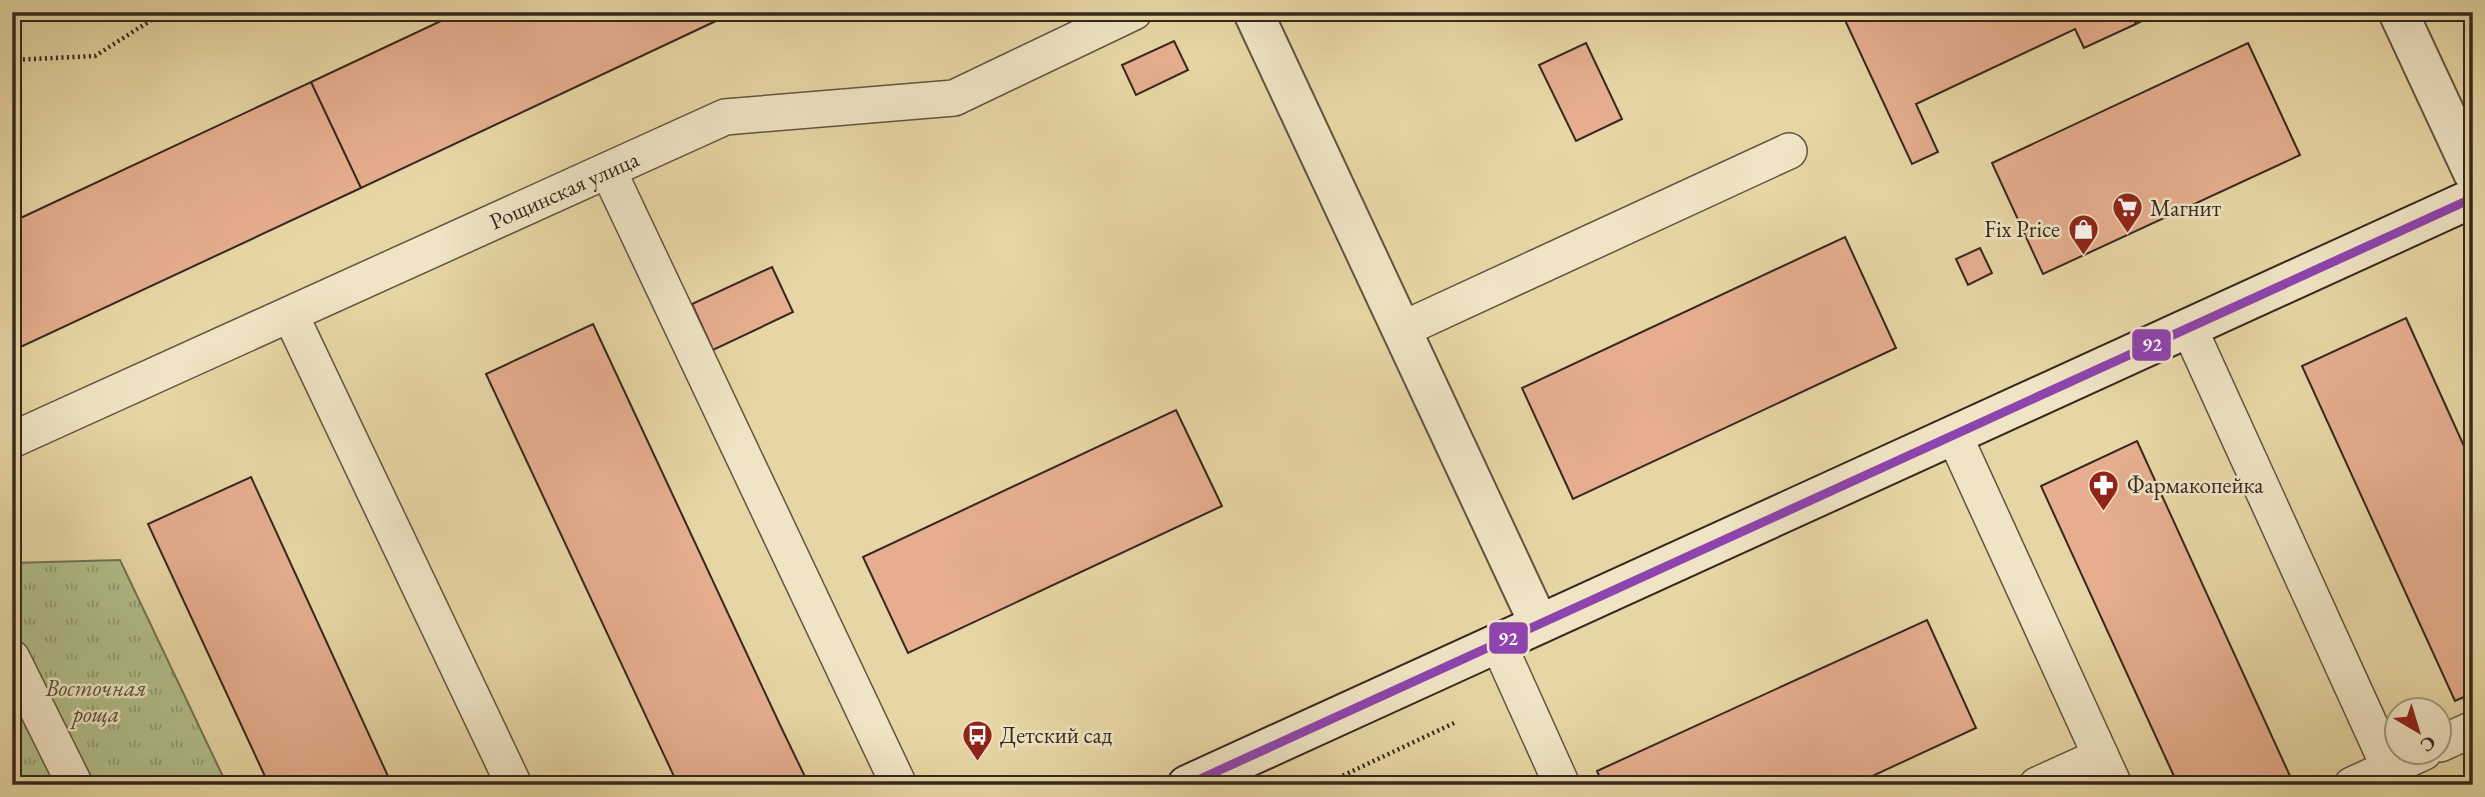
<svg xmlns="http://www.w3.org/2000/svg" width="2485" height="797" font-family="'EB Garamond',serif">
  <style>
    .grass { fill: url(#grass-tufts); stroke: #737354; stroke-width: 2 }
    .building { fill: #e6ae8f; stroke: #35281d; stroke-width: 2 }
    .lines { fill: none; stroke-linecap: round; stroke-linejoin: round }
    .service-casing { stroke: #62543f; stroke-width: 38 }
    .minor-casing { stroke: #62543f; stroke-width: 42 }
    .secondary-casing { stroke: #35281d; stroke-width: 42 }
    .path { stroke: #35281d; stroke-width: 4.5; stroke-dasharray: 2 3.5; stroke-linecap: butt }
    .service { stroke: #efe4c4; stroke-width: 35 }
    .minor { stroke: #efe4c4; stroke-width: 38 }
    .secondary { stroke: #efe4c4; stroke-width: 38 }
    .bus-1-casing { stroke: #efe4c4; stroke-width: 14 }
    .bus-1 { stroke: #8e44ad; stroke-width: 9 }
    .labels { text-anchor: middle; stroke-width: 5; stroke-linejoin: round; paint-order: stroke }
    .street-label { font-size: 23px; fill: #35281d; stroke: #efe4c4 }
    .poi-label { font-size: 23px; fill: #35281d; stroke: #efe4c4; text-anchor: start }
    .park-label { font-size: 23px; font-style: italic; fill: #544e38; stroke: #efe4c4 }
    .line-badge { stroke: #efe4c4; stroke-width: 2.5 }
    .badge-label { font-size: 19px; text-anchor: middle; font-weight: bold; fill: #fff }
  </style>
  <defs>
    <pattern id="grass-tufts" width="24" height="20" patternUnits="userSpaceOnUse" patternTransform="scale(1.75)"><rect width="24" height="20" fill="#b1be8a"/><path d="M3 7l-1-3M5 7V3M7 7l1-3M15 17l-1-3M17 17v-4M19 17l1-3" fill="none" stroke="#919a70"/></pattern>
  </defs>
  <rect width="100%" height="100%" fill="#e7d6a5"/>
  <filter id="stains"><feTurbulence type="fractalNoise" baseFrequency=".00286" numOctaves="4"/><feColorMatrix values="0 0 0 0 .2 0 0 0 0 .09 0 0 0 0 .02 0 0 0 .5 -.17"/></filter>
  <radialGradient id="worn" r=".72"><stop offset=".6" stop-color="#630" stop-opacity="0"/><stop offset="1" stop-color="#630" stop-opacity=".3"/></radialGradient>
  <path class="grass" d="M 120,560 L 227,785 L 12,785 L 12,563 Z"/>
  <path class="building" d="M 460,12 L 735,12 L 361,188 L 311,82 Z
    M 1856,12 L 2130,12 L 2136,24 L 2084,48 L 2075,29 L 1916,104 L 1938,152 L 1912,164 L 1844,18 Z
    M 2130,12 L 2160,12 L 2136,24 Z
    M 1174,41 L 1188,70 L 1136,95 L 1122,65 Z
    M 1586,43 L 1622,119 L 1576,141 L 1539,65 Z
    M 2248,43 L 2300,155 L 2043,274 L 1992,163 Z
    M 311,82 L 361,188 L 12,351 L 12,222 Z
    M 1845,237 L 1896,348 L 1573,499 L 1522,388 Z
    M 1980,248 L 1992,273 L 1968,285 L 1956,259 Z
    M 772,267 L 793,312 L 713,350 L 692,304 Z
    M 2406,318 L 2473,466 L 2473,693 L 2455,701 L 2302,366 Z
    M 593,324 L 781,727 L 809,785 L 678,785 L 486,374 Z
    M 1176,410 L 1222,506 L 908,653 L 863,557 Z
    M 2137,441 L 2290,776 L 2270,785 L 2178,785 L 2041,486 Z
    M 251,477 L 290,562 L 392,785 L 269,785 L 148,524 Z
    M 1927,620 L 1976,728 L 1853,785 L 1603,785 L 1597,771 Z"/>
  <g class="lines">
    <defs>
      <path id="service" d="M 608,170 L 897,781
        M 290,314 L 514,785
        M 2189,328 L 2389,767
        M 1401,330 L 1789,151
        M 1954,435 L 2114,785
        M 12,440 L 725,117 L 954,98 L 1134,12
        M 1498,643 L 1562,785
        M 12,658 L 75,785
        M 2440,744 L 2473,729
        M 2037,785 L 2101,756
        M 2352,785 L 2424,752"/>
      <path id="minor" d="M 1253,12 L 1539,624
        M 2398,12 L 2473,173"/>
      <path id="secondary" d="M 1187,785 L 2473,198"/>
    </defs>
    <use href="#service" class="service-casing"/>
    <use href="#minor" class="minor-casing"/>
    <use href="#secondary" class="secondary-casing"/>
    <path class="path" d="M 12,60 L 95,56 L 164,12
      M 1323,785 L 1454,723"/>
    <use href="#service" class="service"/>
    <use href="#minor" class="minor"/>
    <use href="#secondary" class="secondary"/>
    <defs>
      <path id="bus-1" d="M 1187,785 L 2473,198"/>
    </defs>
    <use href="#bus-1" class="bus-1-casing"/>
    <use href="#bus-1" class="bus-1"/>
  </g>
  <defs>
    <symbol id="supermarket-pin" viewBox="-11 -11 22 30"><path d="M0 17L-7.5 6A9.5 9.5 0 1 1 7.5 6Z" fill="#8f2418" stroke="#efe4c4"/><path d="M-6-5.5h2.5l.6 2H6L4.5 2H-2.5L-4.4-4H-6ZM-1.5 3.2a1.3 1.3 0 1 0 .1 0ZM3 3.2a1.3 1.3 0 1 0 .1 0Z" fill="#fff"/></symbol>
    <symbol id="shop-pin" viewBox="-11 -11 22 30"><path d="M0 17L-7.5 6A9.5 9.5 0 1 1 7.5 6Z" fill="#8f2418" stroke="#efe4c4"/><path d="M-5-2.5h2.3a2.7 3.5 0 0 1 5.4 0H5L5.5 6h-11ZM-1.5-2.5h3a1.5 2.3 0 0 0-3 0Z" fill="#fff"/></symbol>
    <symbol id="pharmacy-pin" viewBox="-11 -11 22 30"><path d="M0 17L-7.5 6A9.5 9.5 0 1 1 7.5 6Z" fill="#8f2418" stroke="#efe4c4"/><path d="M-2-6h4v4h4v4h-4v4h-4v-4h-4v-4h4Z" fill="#fff"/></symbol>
    <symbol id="bus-pin" viewBox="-11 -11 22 30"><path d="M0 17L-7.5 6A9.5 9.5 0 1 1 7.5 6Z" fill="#8f2418" stroke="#efe4c4"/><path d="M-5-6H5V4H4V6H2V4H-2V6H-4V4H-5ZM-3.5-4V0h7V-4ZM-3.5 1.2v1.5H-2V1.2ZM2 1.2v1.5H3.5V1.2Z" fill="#fff"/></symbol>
  </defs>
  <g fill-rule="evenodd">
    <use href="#supermarket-pin" x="2110" y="190" width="35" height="47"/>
    <use href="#shop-pin" x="2066" y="212" width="35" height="47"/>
    <use href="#pharmacy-pin" x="2086" y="468" width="35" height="47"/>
    <use href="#bus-pin" x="960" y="718" width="35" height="47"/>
  </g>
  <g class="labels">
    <g class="street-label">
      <text transform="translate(564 190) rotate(-24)" y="8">Рощинская улица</text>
    </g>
    <g class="poi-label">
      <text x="2150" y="216">Магнит</text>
      <text x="2060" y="237" text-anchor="end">Fix Price</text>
      <text x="2127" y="493">Фармакопейка</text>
      <text x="1000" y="743">Детский сад</text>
    </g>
    <g class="park-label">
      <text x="96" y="696">Восточная<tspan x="96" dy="26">роща</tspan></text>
    </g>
  </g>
  <g class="line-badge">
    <rect x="2131" y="328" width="41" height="34" rx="7" fill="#8e44ad"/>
    <rect x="1488" y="621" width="41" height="34" rx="7" fill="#8e44ad"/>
  </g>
  <g class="badge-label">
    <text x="2152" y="351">92</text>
    <text x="1508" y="645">92</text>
  </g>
  <rect width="2485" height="797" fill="none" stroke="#e7d6a5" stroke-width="42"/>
  <rect x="14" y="14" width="2457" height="769" fill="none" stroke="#35281d" stroke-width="3.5"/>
  <rect x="21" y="21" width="2443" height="755" fill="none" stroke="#35281d" stroke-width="2"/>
  <g transform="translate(2418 731) rotate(142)"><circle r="33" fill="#efe4c4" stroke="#a59981" stroke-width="2"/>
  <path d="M0-5L12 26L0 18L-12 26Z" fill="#8f2418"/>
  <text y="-10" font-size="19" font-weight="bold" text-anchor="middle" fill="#35281d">С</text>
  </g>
  <rect width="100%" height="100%" filter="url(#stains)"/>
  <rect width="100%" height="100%" fill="url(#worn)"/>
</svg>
